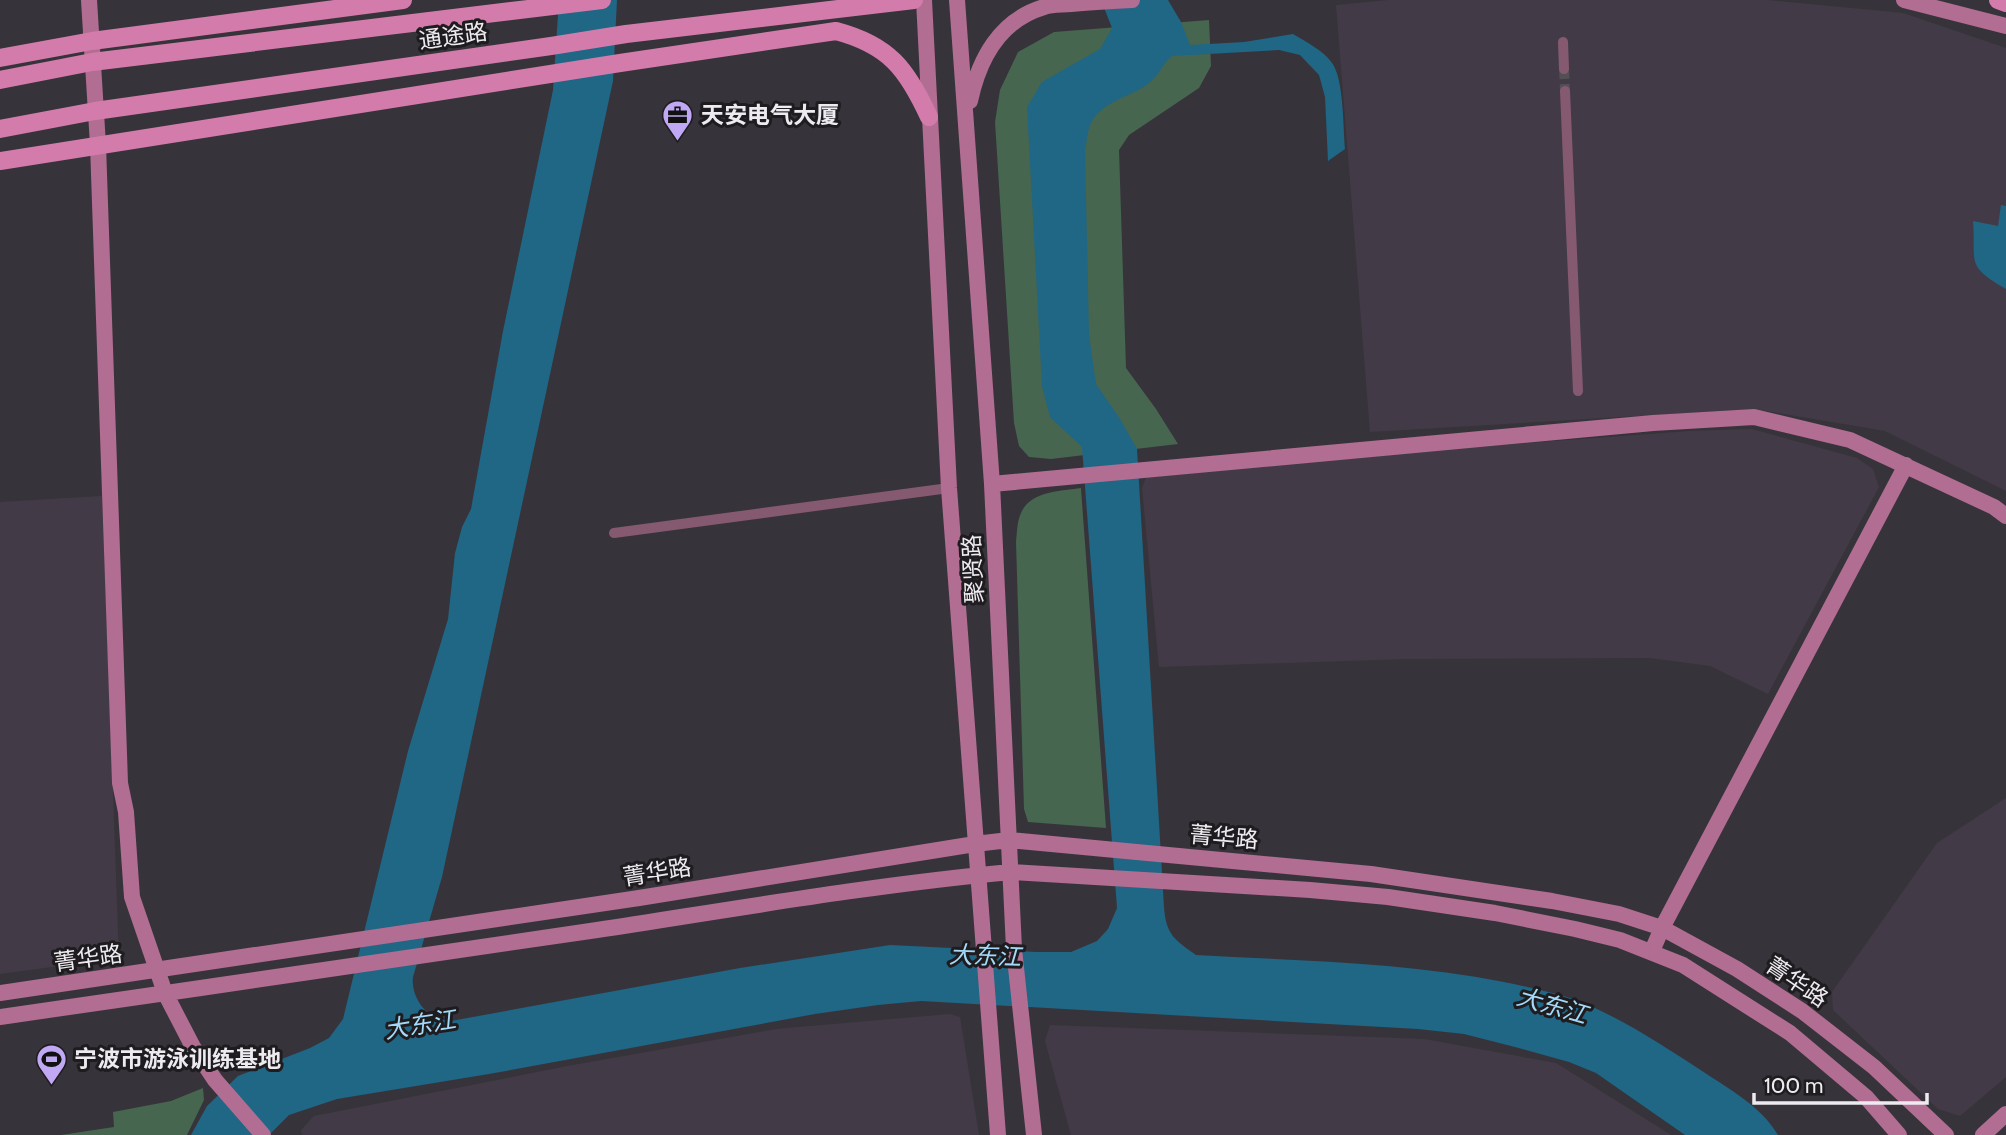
<svg xmlns="http://www.w3.org/2000/svg" width="2006" height="1135" font-family="Cabin,'Noto Sans SC',sans-serif">
  <style>
    .built { fill: #423b47 }
    .green { fill: #466650 }
    .water { fill: #206685 }
    .lines { fill: none; stroke-linecap: round; stroke-linejoin: round }
    .street-tunnel { stroke: #524f55; stroke-width: 10; stroke-dasharray: 10 5; stroke-linecap: butt }
    .street { stroke: #855a71; stroke-width: 10 }
    .secondary { stroke: #b16d92; stroke-width: 16 }
    .primary { stroke: #d37cab; stroke-width: 18 }
    .labels { text-anchor: middle; stroke-width: 6; stroke-linejoin: round; paint-order: stroke }
    .street-label { font-size: 23px; fill: #eeebf0; stroke: #1e1c1f }
    .poi-label { font-size: 23px; font-weight: bold; fill: #eeebf0; stroke: #1e1c1f; text-anchor: start }
    .water-label { font-size: 24px; font-style: italic; fill: #a4daf7; stroke: #1e1c1f }
  </style>
  <rect width="100%" height="100%" fill="#37333a"/>
  <path class="built" d="M 1389,0 L 1767,0 L 1903,13 L 2006,48 L 2006,491 L 1885,431 L 1754,409 L 1370,432 L 1336,5 Z
    M 1752,429 L 1857,458 L 1873,469 L 1879,487 L 1768,694 L 1710,666 L 1650,658 L 1406,659 L 1159,667 L 1142,488 L 1146,477 L 1363,455 L 1690,431 Z
    M 102,496 L 119,958 L 0,974 L 0,502 Z
    M 2006,798 L 2006,1077 L 1960,1116 L 1938,1109 L 1833,1010 L 1832,992 L 1937,843 Z
    M 950,1014 L 960,1017 L 979,1135 L 302,1135 L 301,1130 L 314,1116 L 573,1065 L 776,1029 Z
    M 1050,1025 L 1424,1039 L 1556,1063 L 1671,1135 L 1071,1135 L 1045,1041 Z"/>
  <path class="green" d="M 1209,20 L 1211,66 L 1199,88 L 1129,135 L 1119,150 L 1126,368 L 1156,409 L 1178,444 L 1051,459 L 1029,457 L 1019,446 L 1014,423 L 995,122 L 1000,90 L 1018,52 L 1054,32 Z
    M 1081,488 L 1081,489 L 1106,828 L 1028,822 L 1024,809 L 1016,542 C 1017,533 1017,521 1021,513 C 1030,491 1061,491 1081,488 Z
    M 203,1088 L 204,1100 L 187,1135 L 61,1135 L 114,1127 L 113,1112 L 171,1101 Z"/>
  <path class="water" d="M 559,0 L 617,0 L 613,81 L 442,877 L 413,977 C 411,992 420,1009 434,1017 C 438,1020 446,1020 451,1021 L 740,968 L 890,945 L 1036,952 L 1071,952 L 1097,941 L 1108,929 L 1117,908 L 1082,447 L 1050,417 L 1042,386 L 1027,107 L 1042,82 L 1100,49 L 1112,28 L 1101,0 L 1168,0 L 1181,22 L 1190,45 L 1244,42 L 1293,34 C 1306,42 1323,50 1332,63 C 1344,79 1343,128 1345,149 L 1328,161 L 1325,97 L 1319,75 L 1300,55 L 1279,50 L 1172,56 C 1162,64 1159,76 1148,84 C 1130,97 1101,102 1091,123 C 1087,131 1087,142 1085,150 L 1089,335 L 1096,384 L 1120,419 L 1137,449 L 1164,907 C 1166,935 1175,940 1196,955 C 1299,961 1403,962 1504,982 C 1528,987 1553,992 1576,1000 C 1618,1016 1664,1046 1702,1071 C 1729,1089 1761,1106 1778,1135 L 1685,1135 L 1596,1073 L 1569,1062 L 1515,1047 L 1464,1034 L 1418,1029 L 921,1001 L 878,1005 L 815,1014 L 489,1074 L 337,1099 L 289,1115 L 269,1135 L 191,1135 L 207,1106 L 238,1076 L 310,1048 L 329,1038 L 343,1019 L 408,751 L 448,619 L 455,553 L 462,527 L 471,509 L 503,331 L 553,90 Z
    M 2001,205 L 2006,206 L 2006,289 C 1965,265 1976,264 1973,221 L 1998,226 Z"/>
  <g class="lines">
    <path class="street-tunnel" d="M 1564,69 L 1565,91"/>
    <path class="street" d="M 1563,42 L 1564,69
      M 1565,91 L 1578,391
      M 614,533 L 949,488"/>
    <path class="secondary" d="M 89,0 L 98,145 L 120,783 L 126,812 L 132,897 L 165,993 L 193,1047 L 215,1080 L 263,1135
      M 924,0 L 949,488 L 998,1135
      M 957,0 L 992,484 L 1014,949 L 1034,1135
      M 1904,0 L 2006,26
      M 970,101 C 979,59 1000,20 1044,7 C 1052,4 1062,5 1071,4 C 1091,2 1111,1 1132,0
      M 992,484 L 1653,423 L 1754,417 L 1850,440 L 1994,507 L 2006,516
      M 1652,951 L 1662,928 L 1906,465
      M 0,993 L 639,898 L 975,844 L 1009,840 L 1371,874 L 1552,901 L 1619,914 L 1662,928 L 1737,969 L 1802,1011 L 1874,1067 L 1946,1135
      M 0,1017 C 199,988 398,960 597,930 C 735,909 872,885 1011,872 L 1310,890 L 1388,897 L 1495,913 L 1575,929 L 1620,940 L 1683,965 L 1790,1033 L 1866,1097 L 1899,1135
      M 1983,1135 L 2006,1114"/>
    <path class="primary" d="M 1998,0 L 2006,3
      M 0,58 L 92,41 L 403,0
      M 0,80 L 92,62 L 602,0
      M 0,129 L 95,111 L 551,46 L 626,34 L 914,0
      M 0,161 L 620,63 L 836,31 C 889,45 907,69 929,117"/>
  </g>
  <defs>
    <symbol id="office-pin" viewBox="-11 -11 22 30"><path d="M0 17L-7.5 6A9.5 9.5 0 1 1 7.5 6Z" fill="#c0a8f4" stroke="#1e1c1f"/><path d="M-6-3h4V-5.5h4V-3h4V5H-6ZM-1-4.5V-3h2v-1.5ZM-6 0V1H6V0Z" fill="#111"/></symbol>
    <symbol id="stadium-pin" viewBox="-11 -11 22 30"><path d="M0 17L-7.5 6A9.5 9.5 0 1 1 7.5 6Z" fill="#c0a8f4" stroke="#1e1c1f"/><path d="M0-5a6.5 5 0 1 0 0 10a6.5 5 0 1 0 0-10ZM-3.5-1.8h7v3.6h-7Z" fill="#111"/></symbol>
  </defs>
  <g fill-rule="evenodd">
    <use href="#office-pin" x="660" y="98" width="35" height="47"/>
    <use href="#stadium-pin" x="34" y="1042" width="35" height="47"/>
  </g>
  <g class="labels">
    <g class="street-label">
      <text transform="translate(453 36) rotate(-8)" y="8">通途路</text>
      <text transform="translate(973 569) rotate(-93)" y="8">聚贤路</text>
      <text transform="translate(1224 837) rotate(5)" y="8">菁华路</text>
      <text transform="translate(657 872) rotate(-9)" y="8">菁华路</text>
      <text transform="translate(88 958) rotate(-8)" y="8">菁华路</text>
      <text transform="translate(1797 982) rotate(34)" y="8">菁华路</text>
    </g>
    <g class="poi-label">
      <text x="701" y="123">天安电气大厦</text>
      <text x="74" y="1067">宁波市游泳训练基地</text>
    </g>
    <g class="water-label">
      <text transform="translate(985 956) rotate(2)" y="8">大东江</text>
      <text transform="translate(1552 1006) rotate(16)" y="8">大东江</text>
      <text transform="translate(420 1025) rotate(-9)" y="8">大东江</text>
    </g>
  </g>
  <path d="M1754 1093v10h173v-10" fill="none" stroke="#eeebf0" stroke-width="3.5"/>
  <text x="1764" y="1093" font-size="21" fill="#eeebf0" stroke="#1e1c1f" stroke-width="5" paint-order="stroke">100 m</text>
</svg>
